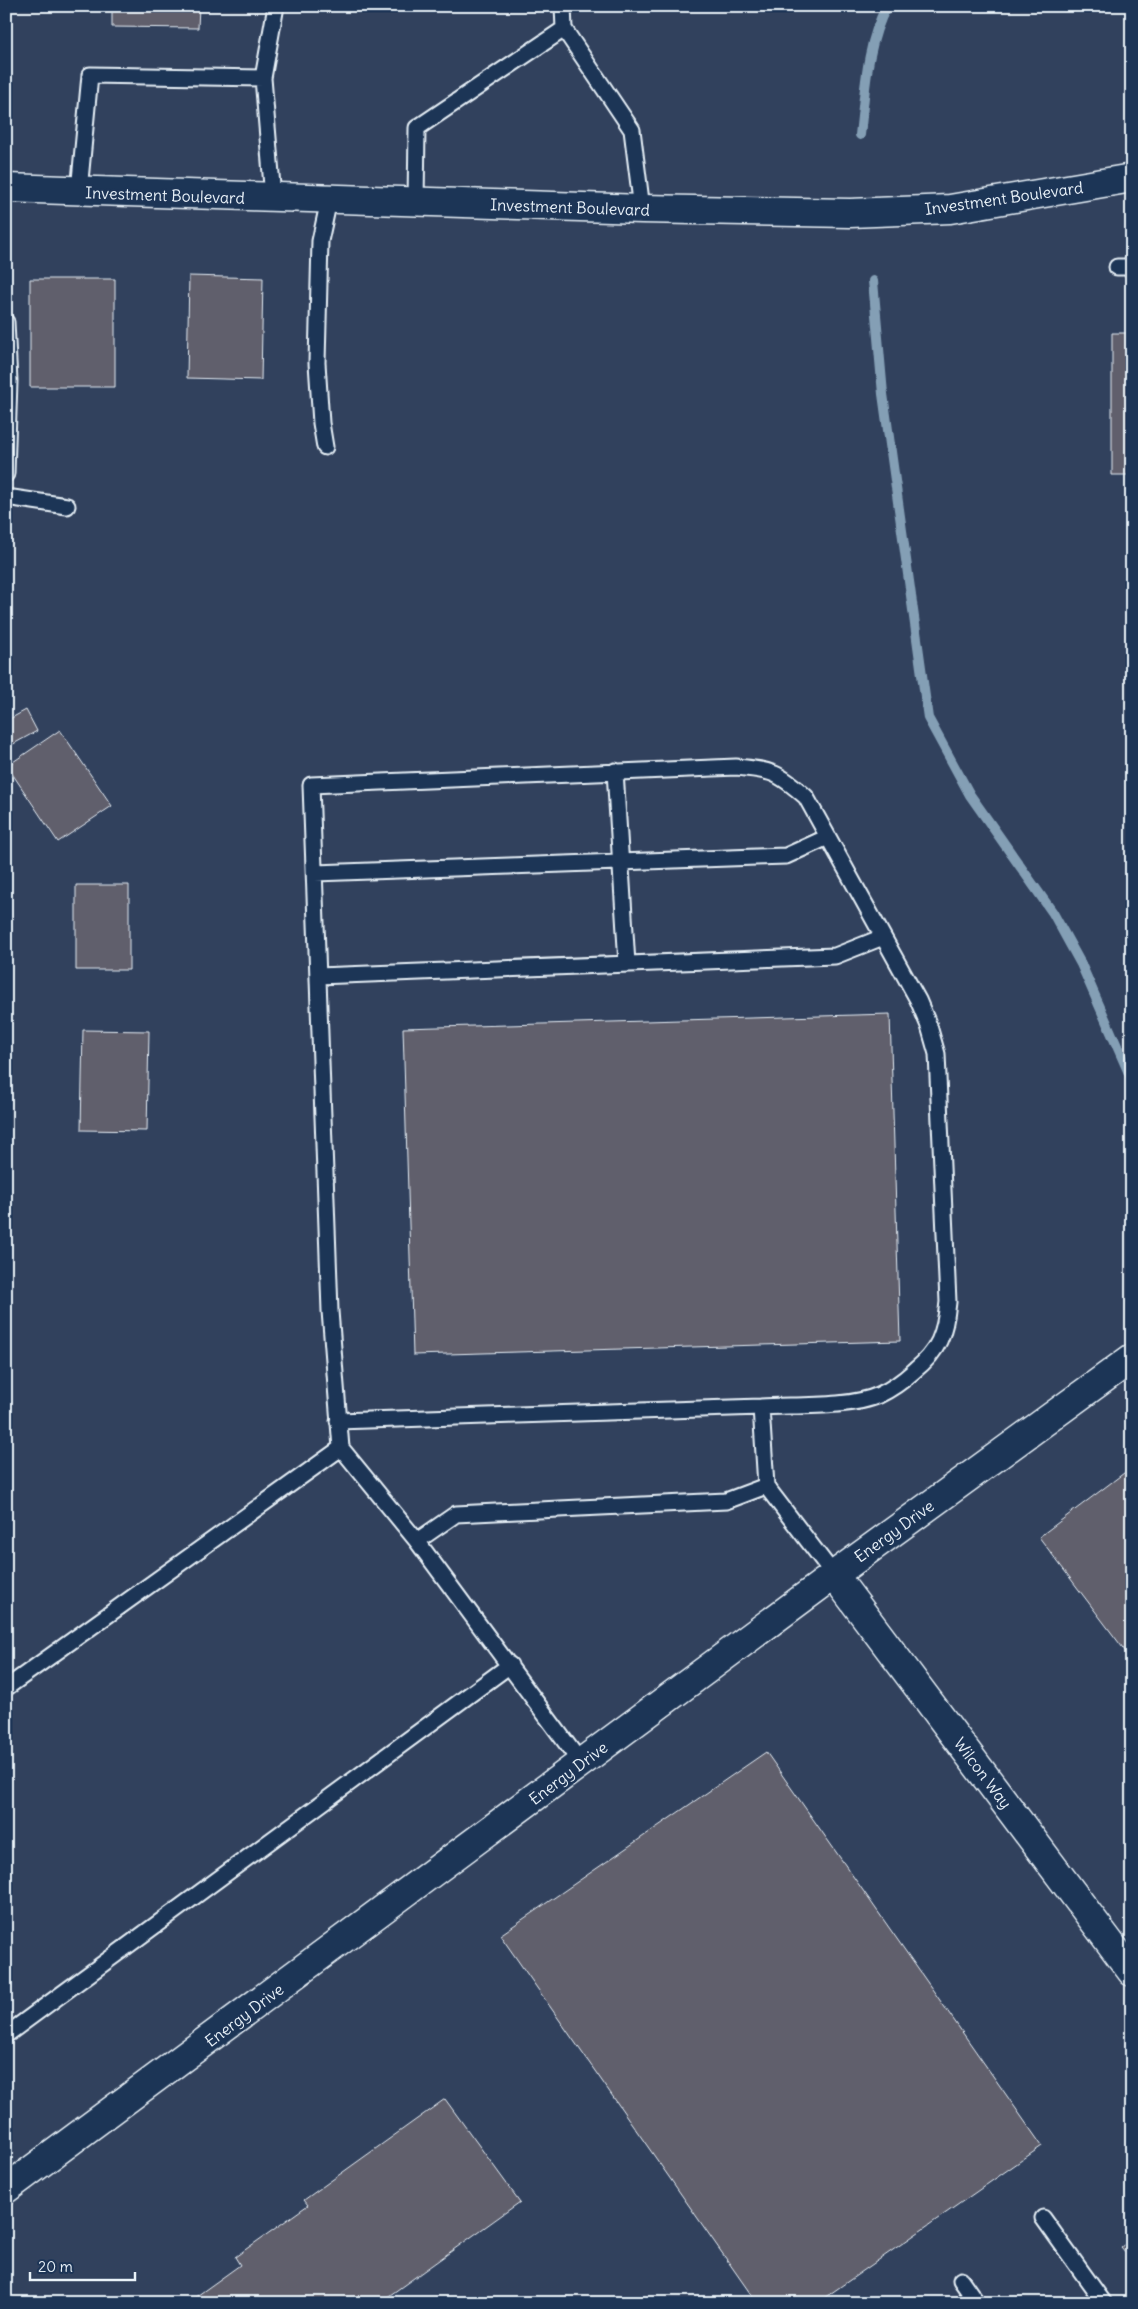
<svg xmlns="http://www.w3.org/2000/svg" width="1138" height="2309" font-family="Delius,sans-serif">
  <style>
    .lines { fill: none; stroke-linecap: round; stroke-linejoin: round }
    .stream { stroke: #849fb5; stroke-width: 10 }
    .building { fill: #615e6c; stroke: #e8f1f8 }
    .service-casing { stroke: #e8f1f8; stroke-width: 19 }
    .minor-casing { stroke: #e8f1f8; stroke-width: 31 }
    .service { stroke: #1d3557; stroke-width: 15 }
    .minor { stroke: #1d3557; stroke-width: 28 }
    .labels { text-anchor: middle; stroke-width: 4.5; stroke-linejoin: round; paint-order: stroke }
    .street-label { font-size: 16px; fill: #e8f1f8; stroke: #1d3557 }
  </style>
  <rect width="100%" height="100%" fill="#31415d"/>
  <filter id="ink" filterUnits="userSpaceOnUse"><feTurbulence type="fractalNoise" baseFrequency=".02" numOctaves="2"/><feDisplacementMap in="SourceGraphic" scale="10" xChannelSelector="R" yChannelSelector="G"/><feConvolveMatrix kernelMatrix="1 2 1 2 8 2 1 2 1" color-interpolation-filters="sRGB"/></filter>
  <g filter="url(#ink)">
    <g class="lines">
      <path class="stream" d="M 860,135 C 865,93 866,44 887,6
        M 873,281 L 883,394 L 928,718 L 970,795 L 1053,913 L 1081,964 L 1132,1080"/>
    </g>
    <path class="building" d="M 112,6 L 199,6 L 198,28 L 112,27 Z
      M 189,276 L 263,278 L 261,380 L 187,378 Z
      M 30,279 L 115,279 L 115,387 L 30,387 Z
      M 1112,333 L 1132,333 L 1132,475 L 1112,475 Z
      M 26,710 L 37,731 L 6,748 L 6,721 Z
      M 60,730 L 112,806 L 58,842 L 7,766 Z
      M 76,885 L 129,885 L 129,970 L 76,970 Z
      M 890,1014 L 900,1341 L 413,1355 L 403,1028 Z
      M 83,1030 L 149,1031 L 147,1131 L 81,1130 Z
      M 1132,1467 L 1132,1660 L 1039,1537 Z
      M 766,1752 L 1042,2146 L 817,2303 L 757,2303 L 500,1935 Z
      M 445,2099 L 520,2202 L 379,2303 L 187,2303 L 240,2265 L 235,2257 L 308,2205 L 304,2200 Z
      M 1132,2239 L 1132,2260 L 1121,2247 Z"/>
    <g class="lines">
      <defs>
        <path id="service" d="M 564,29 L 632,130 L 642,209
          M 263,78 L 276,6
          M 79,191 L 90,75 L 263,78 L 273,198
          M 416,202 L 417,128 L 564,29 L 563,6
          M 1117,267 L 1132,267
          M 6,322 L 9,381 L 6,474
          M 325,447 L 321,423 L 317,363 L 320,241 L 329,200
          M 6,497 L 67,506
          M 615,771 L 627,964
          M 315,873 L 786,856 L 828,837
          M 318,976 L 835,956 L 883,937
          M 338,1421 L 761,1407
          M 341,1448 L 330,1311 L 311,785 L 736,767 C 772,770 778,772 806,797 L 918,1000 L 929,1026 L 937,1054 L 948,1302 C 945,1333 939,1351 914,1371 C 904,1380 892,1389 879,1395 C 851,1408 793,1405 761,1407 L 766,1486 L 834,1575
          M 417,1541 L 456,1514 L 726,1501 L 766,1486
          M 6,1688 L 341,1448 L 417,1541 L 581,1763
          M 6,2035 L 510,1665
          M 1043,2218 L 1104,2303
          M 961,2280 L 977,2303"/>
        <path id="minor" d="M 6,188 L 642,209 L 850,213 L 950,209 L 1132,178
          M 834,1575 L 1132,1972
          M 6,2189 L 834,1575 L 1132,1358"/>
      </defs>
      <use href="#service" class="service-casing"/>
      <use href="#minor" class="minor-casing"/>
      <use href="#service" class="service"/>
      <use href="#minor" class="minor"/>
    </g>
  </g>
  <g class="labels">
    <g class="street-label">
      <text transform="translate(165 195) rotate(2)" y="6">Investment Boulevard</text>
      <text transform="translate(1004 198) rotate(-8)" y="6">Investment Boulevard</text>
      <text transform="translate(570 207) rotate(2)" y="6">Investment Boulevard</text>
      <text transform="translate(894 1531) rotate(-36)" y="6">Energy Drive</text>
      <text transform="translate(568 1773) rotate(-37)" y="6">Energy Drive</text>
      <text transform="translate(983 1773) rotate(53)" y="6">Wilcon Way</text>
      <text transform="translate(244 2015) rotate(-37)" y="6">Energy Drive</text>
    </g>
  </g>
  <rect width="1138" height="2309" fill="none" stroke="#1d3557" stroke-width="25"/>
  <rect x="12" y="12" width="1113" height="2284" fill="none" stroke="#e8f1f8" stroke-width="2" filter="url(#ink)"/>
  <path d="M30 2272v8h105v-8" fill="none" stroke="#e8f1f8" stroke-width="2.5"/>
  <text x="38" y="2272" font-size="15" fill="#e8f1f8" stroke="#1d3557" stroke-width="4" paint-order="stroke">20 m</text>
</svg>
